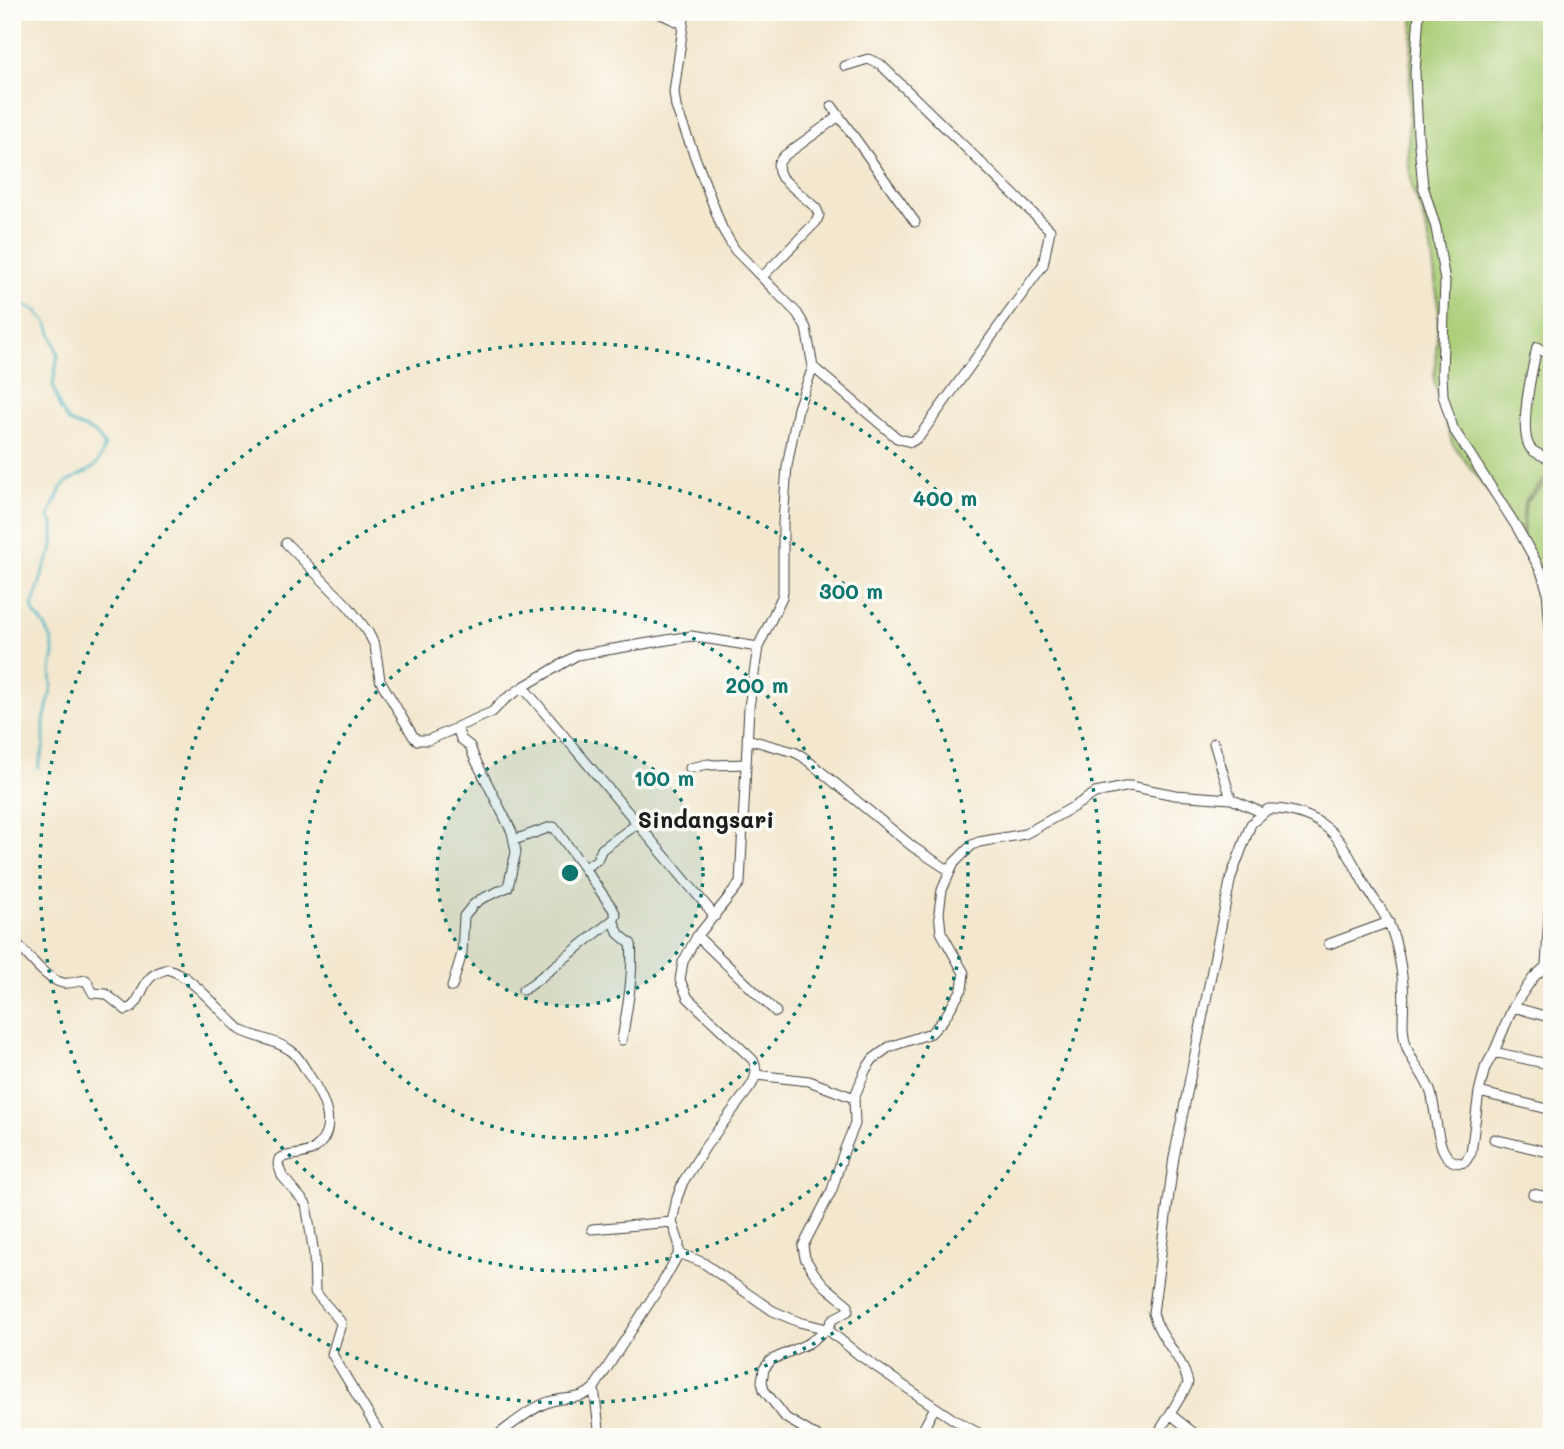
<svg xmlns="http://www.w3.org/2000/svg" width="1564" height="1449" font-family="Mali,sans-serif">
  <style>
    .green { fill: #a9cc75; stroke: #627448; stroke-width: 2 }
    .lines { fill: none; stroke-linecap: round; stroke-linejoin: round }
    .stream { stroke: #47b4c3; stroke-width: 2.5 }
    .minor-casing { stroke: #3c3a37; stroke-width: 11 }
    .minor { stroke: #fff; stroke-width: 9 }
    .ring { fill: none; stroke: #0f766e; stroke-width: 3.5; stroke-dasharray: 3.5 7 }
    .labels { text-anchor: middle; stroke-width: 7; stroke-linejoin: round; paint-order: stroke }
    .quarter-label { font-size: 23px; font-weight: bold; fill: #1c1c1c; stroke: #fdfcf7 }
    .centre { fill: #0f766e; stroke: #fdfcf7; stroke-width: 3.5 }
    .ring-label { font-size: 21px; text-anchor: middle; font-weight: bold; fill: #0f766e; stroke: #fdfcf7; stroke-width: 7; stroke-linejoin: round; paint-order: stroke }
  </style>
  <rect width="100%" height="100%" fill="#fdfcf7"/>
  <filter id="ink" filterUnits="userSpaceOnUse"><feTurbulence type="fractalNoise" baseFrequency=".0143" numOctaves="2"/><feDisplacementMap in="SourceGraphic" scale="14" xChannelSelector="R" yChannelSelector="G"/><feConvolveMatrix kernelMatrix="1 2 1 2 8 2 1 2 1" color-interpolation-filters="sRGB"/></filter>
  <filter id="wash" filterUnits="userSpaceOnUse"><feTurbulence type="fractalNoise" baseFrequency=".00686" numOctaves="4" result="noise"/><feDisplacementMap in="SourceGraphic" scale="28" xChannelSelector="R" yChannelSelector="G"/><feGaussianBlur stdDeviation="1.57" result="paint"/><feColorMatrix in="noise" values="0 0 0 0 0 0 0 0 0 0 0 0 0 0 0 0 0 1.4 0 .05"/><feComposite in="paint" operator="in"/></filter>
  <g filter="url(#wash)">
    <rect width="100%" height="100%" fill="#f3e7ce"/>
    <path class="green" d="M 1414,12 L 1552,12 L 1552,482 L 1545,479 L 1524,501 L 1521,544 L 1506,516 L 1452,443 L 1434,381 L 1439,313 L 1435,279 L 1431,248 L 1423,216 L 1413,191 L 1408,162 L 1410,72 Z
      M 1546,482 L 1552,484 L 1552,665 L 1544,662 L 1538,588 L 1530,563 L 1522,550 L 1526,502 Z"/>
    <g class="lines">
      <path class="stream" d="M 12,303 L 23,304 L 37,311 L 48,324 L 58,354 L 53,386 L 60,408 L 69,422 L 95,433 L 105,446 C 102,453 100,461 95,466 C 85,475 69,477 61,488 C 60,489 58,497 57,498 C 53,505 50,510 49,519 L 53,522 L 53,548 L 43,571 L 39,586 L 32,606 L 34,613 L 44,625 L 51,638 L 54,653 L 51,669 L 52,686 L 44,721 L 44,745 L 38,768"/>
    </g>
  </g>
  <g filter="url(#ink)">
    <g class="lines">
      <defs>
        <path id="minor" d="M 656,12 L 683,24
          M 1419,12 L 1415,73 L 1418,135 L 1423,186 L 1436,228 L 1445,281 L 1442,374 L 1443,395 L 1453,428 L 1518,529 L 1541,571 L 1547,590 L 1552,655
          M 832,106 L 915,222
          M 762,277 L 816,222 L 819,215 L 816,208 L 782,178 L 779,172 L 778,164 L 784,156 L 839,116
          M 1552,357 L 1537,347 C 1533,367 1516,435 1532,450 C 1537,454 1546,457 1552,460
          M 813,367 L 897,438 L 911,442 L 919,437 L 1043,265 L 1050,230 L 880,64 L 868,59 L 845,66
          M 286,543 L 348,606 L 368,632 L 375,646 L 380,680 L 413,736 L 417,740 L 428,740 L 457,728
          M 747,739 L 794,752 L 802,756 L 913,847 L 950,871
          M 1214,743 L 1231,799
          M 690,768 L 708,764 L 713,765 L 746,764
          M 514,840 L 551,827 L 554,827 L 584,868
          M 715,916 L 523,687 L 577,655 L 691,636 L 758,647
          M 613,920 L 619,934 L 631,944 C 634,976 627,1008 622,1040
          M 697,936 L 776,1012
          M 12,938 C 25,951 45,980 63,983 C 71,984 78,981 86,980 L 93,993 L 106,994 L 126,1010 C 141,1005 140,987 151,977 C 155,973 162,971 167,969 C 191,974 221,1013 241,1030 C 256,1038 276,1040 290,1050 C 298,1055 302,1064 307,1072 C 321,1093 342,1128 314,1149 C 306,1155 292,1154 283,1157 L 279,1159 L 278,1164 L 282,1176 L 306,1204 L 314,1254 L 315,1292 L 340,1321 L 341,1324 L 332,1354 L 382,1437
          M 1329,944 L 1389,922
          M 452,987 L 462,953 L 464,916 L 473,905 L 481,899 L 508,887 L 516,852 L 512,832 L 474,757 L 470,746 L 461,739 L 457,727 L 492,712 L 504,700 L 523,687
          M 523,990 L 531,985 L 614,919 L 616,915 L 613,909 L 584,868 L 597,860 L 602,849 L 637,824
          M 1513,1007 L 1552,1018
          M 1494,1052 L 1552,1065
          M 756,1075 L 809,1081 L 854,1098
          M 1479,1092 L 1552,1110
          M 1494,1139 L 1552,1153
          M 1533,1194 L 1552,1198
          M 592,1229 L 672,1222
          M 679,1253 L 702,1262 L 773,1311 L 799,1322 L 827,1329 L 859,1355 L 935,1407 L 956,1421 L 986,1437
          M 594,1388 L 600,1437
          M 1170,1414 L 1199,1437
          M 495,1437 C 509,1427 536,1404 552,1401 C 567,1397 583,1400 594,1388 L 664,1280 L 679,1253 L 679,1243 L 672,1222 L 677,1198 L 683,1182 L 706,1146 L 751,1086 C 756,1077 758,1070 753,1060 L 688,998 L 680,980 L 683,962 L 696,938 L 740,883 L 749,707 L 758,647 L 782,597 L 783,591 L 783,522 L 787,466 L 798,408 L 813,367 L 806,328 L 797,313 L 735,250 L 722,228 L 676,107 L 674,92 L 685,12
          M 818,1437 L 786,1418 L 764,1390 L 762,1381 L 764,1369 L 771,1360 L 809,1343 L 827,1329 L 833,1319 L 848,1311 L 848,1305 L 825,1286 L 814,1273 L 805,1258 L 803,1246 L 832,1190 L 844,1151 L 855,1124 L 854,1098 L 866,1069 L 873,1059 L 889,1047 L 931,1033 L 944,1019 L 962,989 L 964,973 L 941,932 L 939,912 L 942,890 L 954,863 L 972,845 L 979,842 L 1025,834 L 1075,806 L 1095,793 L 1130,786 L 1175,795 L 1231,799 L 1263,813
          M 919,1437 L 935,1407
          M 1156,1437 L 1187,1386 L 1188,1382 C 1181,1354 1160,1340 1153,1313 L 1174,1157 L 1231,877 L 1251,824 L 1268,809 C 1286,808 1308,814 1323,825 C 1345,840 1355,869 1368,890 C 1375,901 1383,911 1388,922 C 1396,938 1401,966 1403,984 C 1406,1005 1399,1027 1407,1048 C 1412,1062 1424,1075 1430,1090 C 1438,1108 1433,1170 1465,1162 L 1471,1153 L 1479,1092 L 1485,1068 L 1494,1052 L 1513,1007 L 1533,978 L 1546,966 L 1552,862"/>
      </defs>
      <use href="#minor" class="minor-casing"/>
      <use href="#minor" class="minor"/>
    </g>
  </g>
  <circle cx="570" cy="873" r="133" fill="#0f766e" fill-opacity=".12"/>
  <g class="ring">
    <circle cx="570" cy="873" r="133"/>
    <circle cx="570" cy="873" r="265"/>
    <circle cx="570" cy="873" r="398"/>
    <circle cx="570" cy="873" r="530"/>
  </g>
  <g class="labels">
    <g class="quarter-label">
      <text x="706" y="828">Sindangsari</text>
    </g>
  </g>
  <circle cx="570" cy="873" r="10" class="centre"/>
  <g class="ring-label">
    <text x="945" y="506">400 m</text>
    <text x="851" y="599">300 m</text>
    <text x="757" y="693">200 m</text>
    <text x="664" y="786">100 m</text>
  </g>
  <rect width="1564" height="1449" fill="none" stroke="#fdfcf7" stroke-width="42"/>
</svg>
